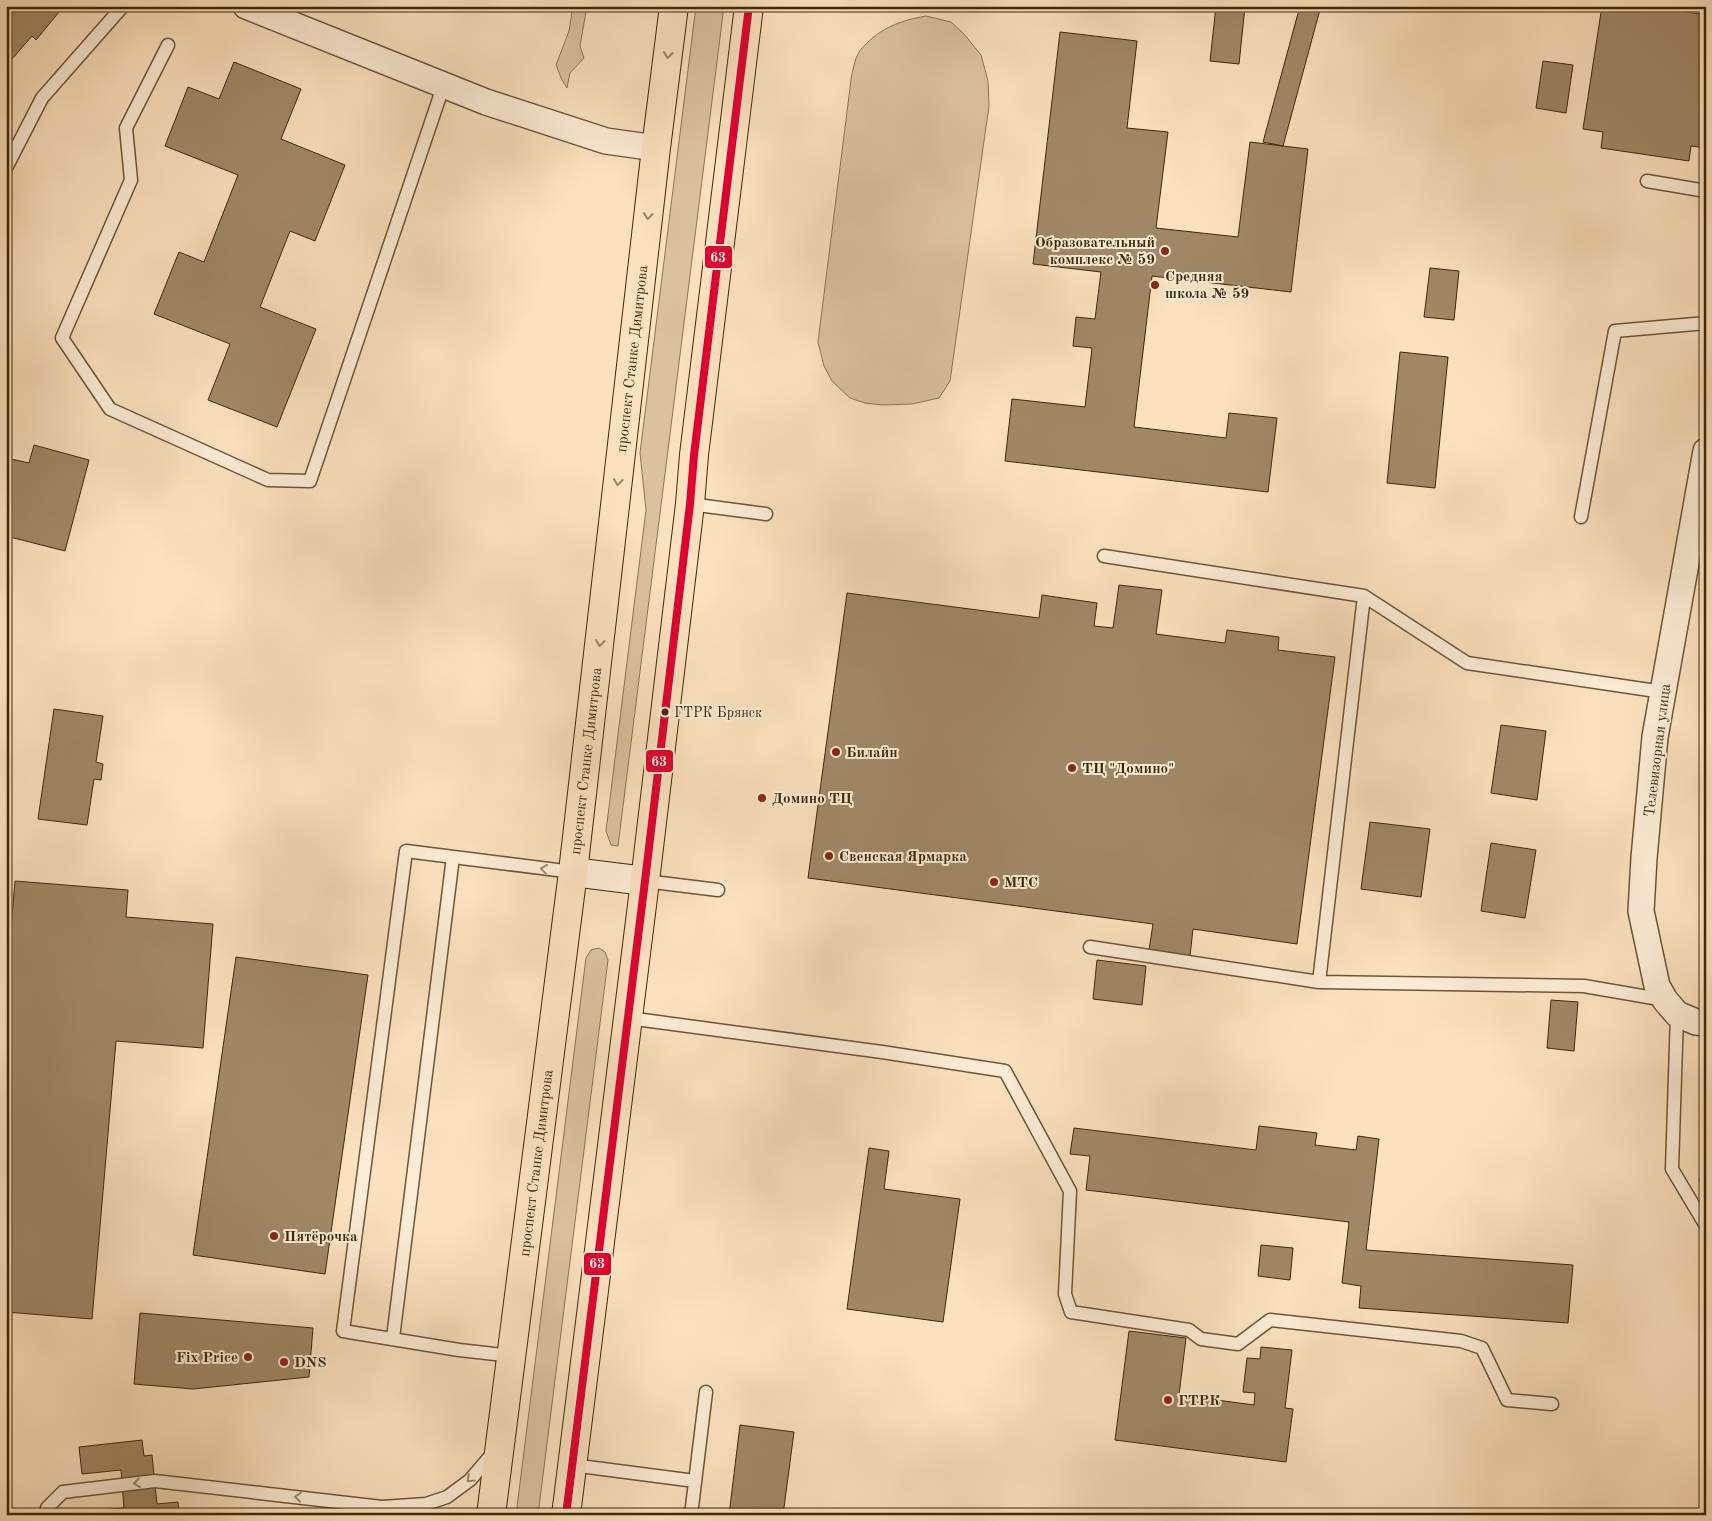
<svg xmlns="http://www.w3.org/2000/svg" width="1712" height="1521" font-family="'Old Standard TT',serif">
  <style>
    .green { fill: #dbc29f; stroke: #8c7554 }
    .building { fill: #a08867; stroke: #3e2808 }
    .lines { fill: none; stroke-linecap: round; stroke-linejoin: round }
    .lane-casing { stroke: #6d5636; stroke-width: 15 }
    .street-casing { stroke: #6d5636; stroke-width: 28 }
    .secondary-casing { stroke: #3e2808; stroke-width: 30 }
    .primary-casing { stroke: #3e2808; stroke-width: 30 }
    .lane { stroke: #fcecd5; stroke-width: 12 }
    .street { stroke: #fcecd5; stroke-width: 25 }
    .secondary { stroke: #fcecd5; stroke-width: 28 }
    .primary { stroke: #fbe1be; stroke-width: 28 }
    .bus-1-casing { stroke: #fcecd5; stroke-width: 11 }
    .bus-1 { stroke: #e4002b; stroke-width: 8 }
    .oneway { stroke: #9c8463 }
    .oneway2 { stroke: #9d8a6e }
    .poi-dot { fill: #8f2418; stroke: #fcecd5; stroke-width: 2 }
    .bus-dot { fill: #3e2808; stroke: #fcecd5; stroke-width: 2 }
    .labels { text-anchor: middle; stroke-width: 4; stroke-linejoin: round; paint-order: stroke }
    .bus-label { font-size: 14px; fill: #3e2808; stroke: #fcecd5; text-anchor: start }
    .poi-label { font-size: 15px; font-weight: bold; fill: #3e2808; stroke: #fcecd5; text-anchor: start }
    .street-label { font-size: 15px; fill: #3e2808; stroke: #fcecd5 }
    .line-badge { stroke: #fcecd5; stroke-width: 2 }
    .badge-label { font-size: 14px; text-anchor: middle; font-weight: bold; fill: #fff }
  </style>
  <rect width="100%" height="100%" fill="#fbe1be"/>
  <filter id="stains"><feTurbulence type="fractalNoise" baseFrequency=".004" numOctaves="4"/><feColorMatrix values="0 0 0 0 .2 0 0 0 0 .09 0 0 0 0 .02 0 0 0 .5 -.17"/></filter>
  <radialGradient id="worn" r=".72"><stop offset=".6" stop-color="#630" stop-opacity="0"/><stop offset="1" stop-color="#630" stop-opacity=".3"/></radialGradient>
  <path class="green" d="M 573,6 L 587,6 L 580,46 L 584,58 L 570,73 L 567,88 L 562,80 L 556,65 L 569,31 Z
    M 696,6 L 724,6 L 618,846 L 611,845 L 606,831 L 646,510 L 640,453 Z
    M 926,16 L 951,22 L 964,34 L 981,55 L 988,81 L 989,106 L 950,381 L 939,398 L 912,404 L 883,405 L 865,403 L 850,398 L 832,381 L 824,366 L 818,342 L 851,80 C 853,69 855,55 863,47 C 880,28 902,20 926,16 Z
    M 599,948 L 605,952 L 608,960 L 538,1515 L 516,1515 L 586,958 L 591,950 Z"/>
  <path class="building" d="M 6,6 L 64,6 L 36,40 L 32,36 L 6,66 Z
    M 1216,6 L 1269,6 L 1268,10 L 1245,7 L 1239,64 L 1210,61 Z
    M 1300,6 L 1321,6 L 1283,146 L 1263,142 Z
    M 1602,6 L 1648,6 L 1706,15 L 1706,148 L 1691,146 L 1689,161 L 1601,148 L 1603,132 L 1583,129 Z
    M 1668,6 L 1686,6 L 1685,12 L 1667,9 Z
    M 1060,32 L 1137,41 L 1127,128 L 1168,132 L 1156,228 L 1238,237 L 1250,142 L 1308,149 L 1291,292 L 1152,276 L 1134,427 L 1226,438 L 1229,413 L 1277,418 L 1268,492 L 1005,461 L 1012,399 L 1085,407 L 1092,348 L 1073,346 L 1076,317 L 1095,319 L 1101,272 L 1033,264 Z
    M 1543,61 L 1573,65 L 1566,113 L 1536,108 Z
    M 234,62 L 301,89 L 281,139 L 345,165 L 315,241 L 290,231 L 260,307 L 316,329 L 277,427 L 208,400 L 230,344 L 154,314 L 179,252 L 204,262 L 238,175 L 165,146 L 188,87 L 219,99 Z
    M 1430,268 L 1459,271 L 1454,320 L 1424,317 Z
    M 1400,352 L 1448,357 L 1435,488 L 1387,483 Z
    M 34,445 L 89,460 L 65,551 L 6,536 L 6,477 L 11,459 L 29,463 Z
    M 1119,585 L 1162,590 L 1156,634 L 1225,643 L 1227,630 L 1279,637 L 1278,650 L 1335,657 L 1297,944 L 1193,929 L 1190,956 L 1149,950 L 1153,924 L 808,878 L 847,593 L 1039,618 L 1042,595 L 1097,603 L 1094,626 L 1113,628 Z
    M 54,709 L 103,716 L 96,762 L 103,764 L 101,780 L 94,779 L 87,825 L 38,819 Z
    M 1501,725 L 1546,731 L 1537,800 L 1491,793 Z
    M 1370,822 L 1430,829 L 1421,897 L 1361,889 Z
    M 1491,843 L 1536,850 L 1525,918 L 1481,911 Z
    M 15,881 L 128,890 L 126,917 L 213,924 L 203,1048 L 116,1041 L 92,1319 L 6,1312 L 6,988 Z
    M 236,957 L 368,975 L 325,1274 L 193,1255 Z
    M 1097,960 L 1146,966 L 1142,1005 L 1093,999 Z
    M 1551,1000 L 1578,1002 L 1574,1051 L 1547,1048 Z
    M 1259,1126 L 1317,1133 L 1315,1145 L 1356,1150 L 1358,1136 L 1379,1139 L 1366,1250 L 1573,1265 L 1568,1323 L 1359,1308 L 1361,1286 L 1342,1283 L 1349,1222 L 1086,1190 L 1090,1156 L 1070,1154 L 1074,1128 L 1256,1150 Z
    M 869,1148 L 889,1151 L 884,1189 L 960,1199 L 943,1322 L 847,1309 Z
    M 1706,1176 L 1706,1195 L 1699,1179 Z
    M 1261,1245 L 1293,1248 L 1290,1280 L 1258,1276 Z
    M 140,1313 L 313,1328 L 309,1377 L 193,1389 L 134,1384 Z
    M 1129,1331 L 1186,1338 L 1179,1395 L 1254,1405 L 1255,1393 L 1243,1392 L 1247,1358 L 1260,1359 L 1261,1347 L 1292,1350 L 1285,1408 L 1293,1409 L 1286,1462 L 1115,1440 Z
    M 740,1425 L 794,1432 L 783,1515 L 729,1515 Z
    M 142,1440 L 144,1456 L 152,1455 L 157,1504 L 178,1502 L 179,1515 L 103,1515 L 102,1510 L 124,1508 L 121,1470 L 82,1474 L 79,1447 Z"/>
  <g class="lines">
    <defs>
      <path id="lane" d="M 168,45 L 126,128 L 131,180 L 62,338 L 110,409 L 268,480 L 310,481 L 444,84
        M 6,168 L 42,98 L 123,6
        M 1647,181 L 1706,191
        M 690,504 L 766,514
        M 1581,517 L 1615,331 L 1706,323
        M 1364,596 L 1467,663 L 1663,692
        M 645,881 L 718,890
        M 1090,947 L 1319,982 L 1364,596 L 1104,556
        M 1319,982 L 1584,986 L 1665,1000
        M 1677,1014 L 1672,1169 L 1706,1226
        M 628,1018 L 882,1052 L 1005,1071 L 1070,1191 L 1065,1294 L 1071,1312 L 1189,1330 L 1201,1339 L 1238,1344 L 1270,1320 L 1461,1341 L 1482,1348 L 1507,1400 L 1552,1404
        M 393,1338 L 453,857
        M 512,1356 L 459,1350 L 343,1331 L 406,851 L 573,872
        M 572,1465 L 695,1481
        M 48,1515 L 47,1508 L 63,1492 L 155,1481 L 382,1507 L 426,1504 L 447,1497 L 470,1480 L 494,1452
        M 691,1515 L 706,1392"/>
      <path id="street" d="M 246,6 L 486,102 L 606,141 L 656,148
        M 1706,451 L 1655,737 L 1644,858 L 1641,911 L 1657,986 L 1665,1000 L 1677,1014 L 1696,1022 L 1706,1023"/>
      <path id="secondary" d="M 573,872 L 645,881"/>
      <g id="primary">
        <path id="s1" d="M 491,1515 L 573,872 L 656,148 L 674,6"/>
        <path d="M 566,1515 L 645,881 L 690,504 L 694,455 L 749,6"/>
      </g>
    </defs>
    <use href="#lane" class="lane-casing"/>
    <use href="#street" class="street-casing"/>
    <use href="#secondary" class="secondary-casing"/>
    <use href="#primary" class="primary-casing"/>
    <use href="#lane" class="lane"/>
    <use href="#street" class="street"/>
    <use href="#secondary" class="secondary"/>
    <use href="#primary" class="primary"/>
    <defs>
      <path id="bus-1" d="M 566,1515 L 645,881 L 690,504 L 694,455 L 749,6"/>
    </defs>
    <use href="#bus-1" class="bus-1-casing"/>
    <use href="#bus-1" class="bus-1"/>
  </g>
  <defs><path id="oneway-chevron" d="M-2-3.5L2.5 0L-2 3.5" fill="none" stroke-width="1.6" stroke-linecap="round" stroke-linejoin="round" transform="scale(1.25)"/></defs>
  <g class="oneway">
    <use href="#oneway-chevron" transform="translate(668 55) rotate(97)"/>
    <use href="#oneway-chevron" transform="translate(648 216) rotate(96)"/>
    <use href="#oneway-chevron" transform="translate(618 482) rotate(96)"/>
    <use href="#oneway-chevron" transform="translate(600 643) rotate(96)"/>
  </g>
  <g class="oneway2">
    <use href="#oneway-chevron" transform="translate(544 869) rotate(-173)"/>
    <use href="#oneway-chevron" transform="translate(470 1479) rotate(136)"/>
    <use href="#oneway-chevron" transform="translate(137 1483) rotate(174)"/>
    <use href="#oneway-chevron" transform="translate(298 1497) rotate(-174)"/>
  </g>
  <g class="poi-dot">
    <circle cx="1165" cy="251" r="5"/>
    <circle cx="1155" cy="285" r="5"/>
    <circle cx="836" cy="752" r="5"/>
    <circle cx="1072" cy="768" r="5"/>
    <circle cx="762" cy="798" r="5"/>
    <circle cx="829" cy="856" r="5"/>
    <circle cx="994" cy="882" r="5"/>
    <circle cx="274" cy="1236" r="5"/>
    <circle cx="248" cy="1357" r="5"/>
    <circle cx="284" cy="1362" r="5"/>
    <circle cx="1168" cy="1400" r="5"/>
  </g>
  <circle class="bus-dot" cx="665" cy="712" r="4.5"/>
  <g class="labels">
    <g class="bus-label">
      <text x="674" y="717">ГТРК Брянск</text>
    </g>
    <g class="poi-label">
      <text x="1155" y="247" text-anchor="end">Образовательный<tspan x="1155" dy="17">комплекс № 59</tspan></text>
      <text x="1165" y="281">Средняя<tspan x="1165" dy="17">школа № 59</tspan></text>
      <text x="846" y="757">Билайн</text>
      <text x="1082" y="773">ТЦ "Домино"</text>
      <text x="772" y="803">Домино ТЦ</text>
      <text x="839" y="861">Свенская Ярмарка</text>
      <text x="1004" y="887">МТС</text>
      <text x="284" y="1241">Пятёрочка</text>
      <text x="238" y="1362" text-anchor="end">Fix Price</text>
      <text x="294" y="1367">DNS</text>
      <text x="1178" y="1405">ГТРК</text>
    </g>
    <g class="street-label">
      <text dy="5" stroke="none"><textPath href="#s1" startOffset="1165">проспект Станке Димитрова</textPath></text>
      <text transform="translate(1657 750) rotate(-83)" y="5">Телевизорная улица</text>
      <text dy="5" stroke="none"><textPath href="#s1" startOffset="760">проспект Станке Димитрова</textPath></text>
      <text dy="5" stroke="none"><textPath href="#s1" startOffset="355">проспект Станке Димитрова</textPath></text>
    </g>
  </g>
  <g class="line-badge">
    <rect x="704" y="245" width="29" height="24" rx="5" fill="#e4002b"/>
    <rect x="645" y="749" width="29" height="24" rx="5" fill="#e4002b"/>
    <rect x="583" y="1252" width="29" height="24" rx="5" fill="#e4002b"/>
  </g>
  <g class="badge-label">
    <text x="718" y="262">63</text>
    <text x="659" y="766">63</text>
    <text x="597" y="1268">63</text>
  </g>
  <rect width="1712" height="1521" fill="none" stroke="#fbe1be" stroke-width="25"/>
  <rect x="8" y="8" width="1697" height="1506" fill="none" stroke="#3e2808" stroke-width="2.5"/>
  <rect x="12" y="12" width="1687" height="1496" fill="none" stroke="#3e2808"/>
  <rect width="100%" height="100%" filter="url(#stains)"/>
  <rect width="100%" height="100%" fill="url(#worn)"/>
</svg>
